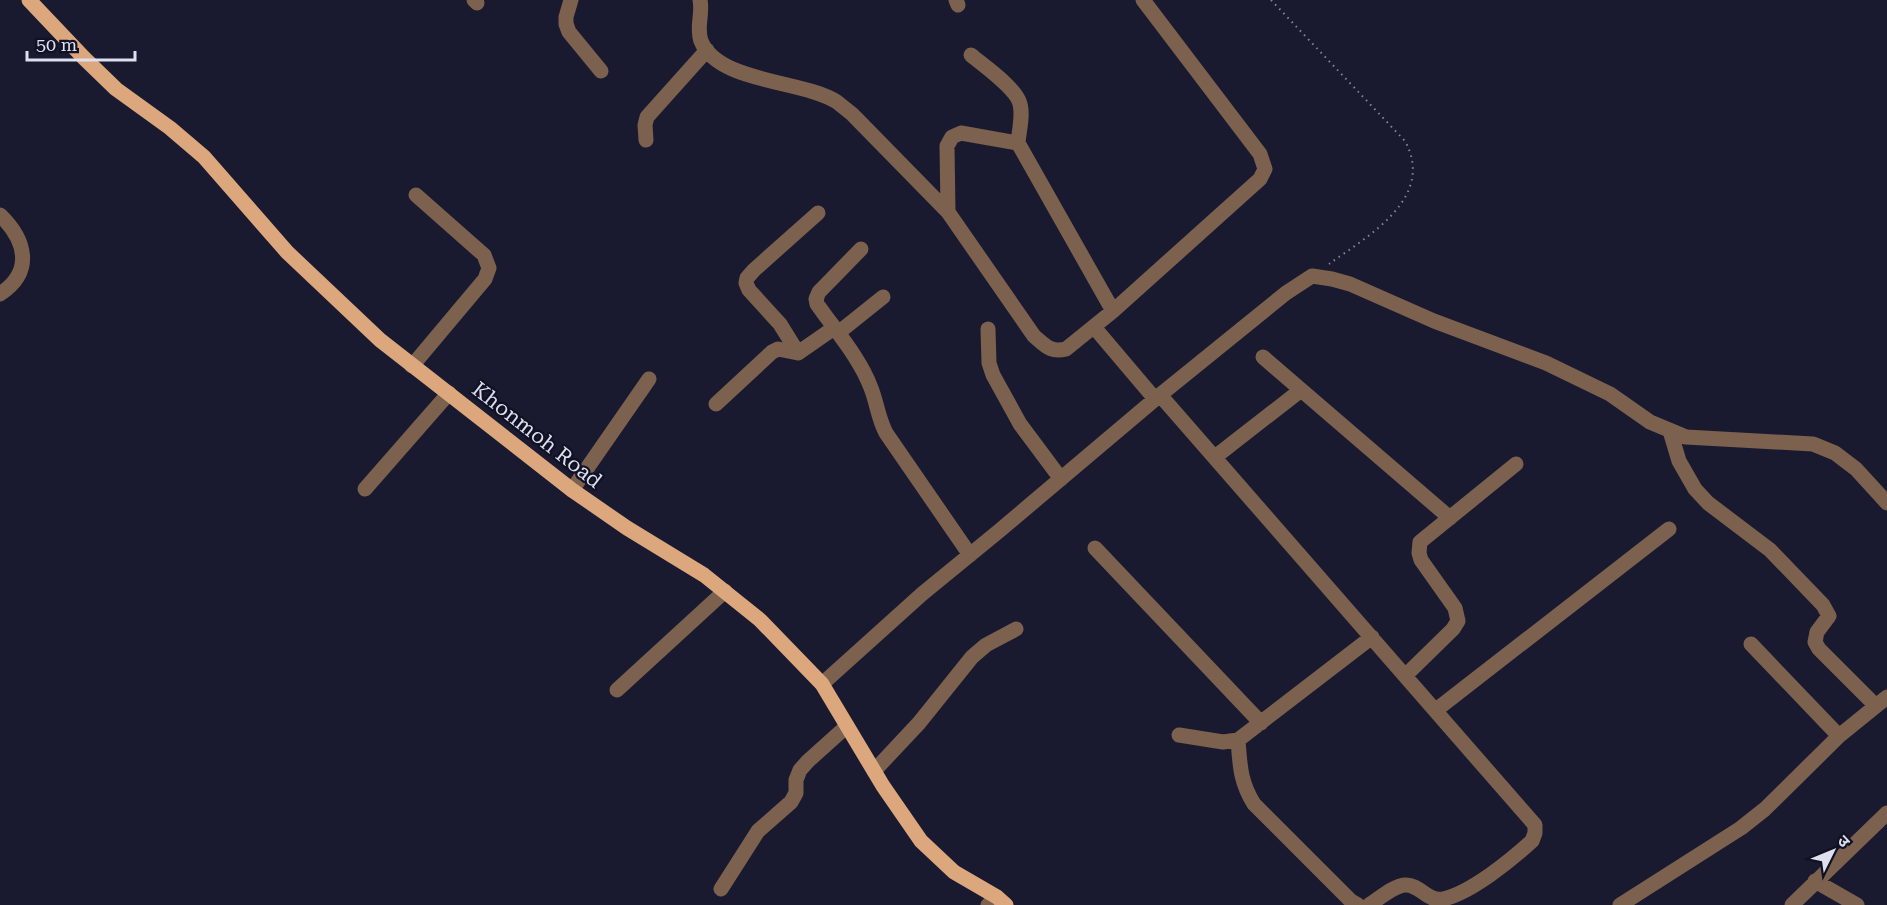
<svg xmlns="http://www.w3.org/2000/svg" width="1887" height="905" font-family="'Roboto Serif','Noto Sans Devanagari',serif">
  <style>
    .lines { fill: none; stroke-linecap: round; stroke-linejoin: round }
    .path { stroke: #858798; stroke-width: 2; stroke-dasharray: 1.5 4.5; stroke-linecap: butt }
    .minor { stroke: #7b614e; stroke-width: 15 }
    .major { stroke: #dca77d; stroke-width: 15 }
    .labels { text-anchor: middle; stroke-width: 4.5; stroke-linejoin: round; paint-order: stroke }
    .street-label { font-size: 21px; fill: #dee0ee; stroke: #101124 }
  </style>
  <rect width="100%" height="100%" fill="#191a2f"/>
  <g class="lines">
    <path class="path" d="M 1271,0 L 1405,141 C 1436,198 1368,236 1329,264"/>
    <path class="minor" d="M 474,0 L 477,3
      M 571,0 L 566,17 L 566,24 L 569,32 L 601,71
      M 700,0 C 703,13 696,28 701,41 C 718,83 803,80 837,102 C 842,106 847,110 852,114 L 948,212
      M 956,0 L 958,5
      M 971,55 C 984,66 1013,86 1019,101 C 1024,113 1019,130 1018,143 L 961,133 L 952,137 L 947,146 L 948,212 L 1034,336 C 1045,345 1050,353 1066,349 L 1113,311 L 1260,179 L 1265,169 L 1260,154 L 1143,0
      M 646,140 L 645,125 L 647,117 L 707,50
      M 1018,143 L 1113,311
      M 0,215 C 26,240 34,272 0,294
      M 861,249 L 819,292 L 816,299 L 817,304 C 835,330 860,358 871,388 C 877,403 878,418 886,433 L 970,555
      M 1094,327 L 1155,399
      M 988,329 L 989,363 L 993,375 L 1020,424 L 1061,479
      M 838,333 L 883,297
      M 798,353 L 780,324 L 749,290 L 746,283 L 747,278 L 754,270 L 818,213
      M 1263,357 L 1450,518
      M 412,366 L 485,279 L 489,268 L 484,255 L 416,195
      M 1160,395 L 1535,825 L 1535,833 L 1532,841 C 1511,860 1471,893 1443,899 C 1427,902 1420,884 1405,885 C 1393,886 1379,899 1369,905
      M 716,404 L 772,352 L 778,349 L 798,353 L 834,328
      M 1670,431 L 1679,461 L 1695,489 L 1708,503 L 1770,550 L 1823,605 L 1829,616 L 1817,632 L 1815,642 L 1819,649 L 1876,706
      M 1215,457 L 1301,390
      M 365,489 L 449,393
      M 572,490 L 649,379
      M 1095,548 L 1261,723
      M 1751,644 L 1839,736
      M 1406,675 L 1453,629 L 1458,621 L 1455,608 L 1421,560 L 1419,553 L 1420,542 L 1516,464
      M 822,684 L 922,594 L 999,531 L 1160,395 L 1286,293 L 1312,276 L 1332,279 L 1350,284 L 1434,321 L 1546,363 L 1610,394 L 1650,422 L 1686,437 L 1813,444 L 1835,453 L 1856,469 L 1887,503
      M 617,690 L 725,591
      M 1436,710 L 1669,529
      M 1179,735 L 1223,742 L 1238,740 L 1372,637
      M 1238,740 C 1240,765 1240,782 1254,804 L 1351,901 L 1358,905
      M 874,771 L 919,723 L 972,657 L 986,645 L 1016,629
      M 1815,881 L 1857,905
      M 721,889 L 758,831 L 791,802 L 796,793 L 796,780 L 800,770 L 808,761 L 847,726
      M 988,905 L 997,897
      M 1620,905 L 1741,828 L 1765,809 L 1839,736 L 1887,697
      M 1792,905 L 1887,813"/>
    <path class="major" d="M 29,0 L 84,58 L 116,89 L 170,128 L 204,157 L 287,252 L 380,340 L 572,490 L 627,528 L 704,575 L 760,620 L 822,684 L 883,786 L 921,841 L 954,872 L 997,897 L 1006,905"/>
  </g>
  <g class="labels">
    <g class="street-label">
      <text transform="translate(537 435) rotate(38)" y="7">Khonmoh Road</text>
    </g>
  </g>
  <g transform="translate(1833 851) rotate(47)" stroke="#101124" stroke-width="4.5" paint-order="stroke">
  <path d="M0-4.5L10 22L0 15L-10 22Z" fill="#dee0ee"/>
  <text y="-9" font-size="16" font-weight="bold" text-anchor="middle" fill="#dee0ee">उ</text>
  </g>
  <path d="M27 51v9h108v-9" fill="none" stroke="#dee0ee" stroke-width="3"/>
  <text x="36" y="51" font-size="18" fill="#dee0ee" stroke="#101124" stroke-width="4.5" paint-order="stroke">50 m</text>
</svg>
